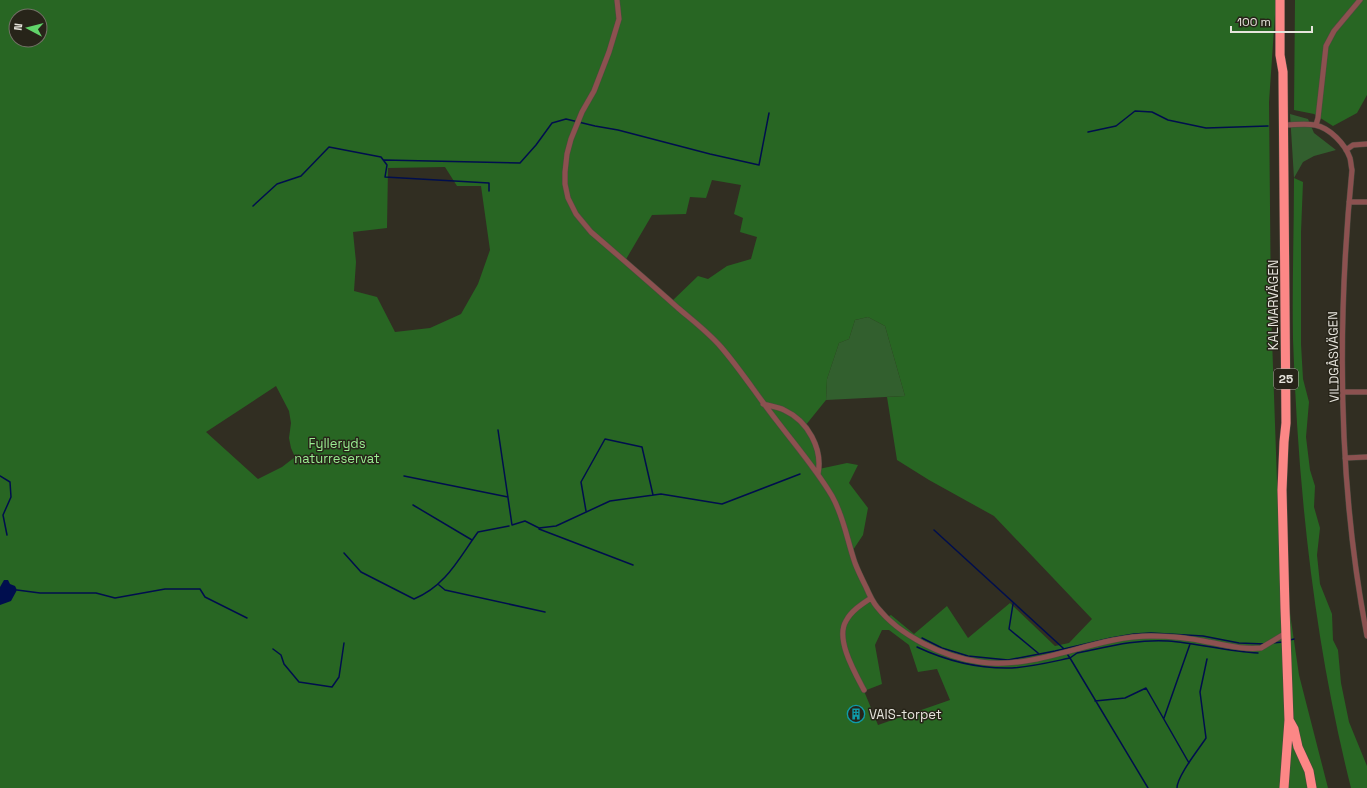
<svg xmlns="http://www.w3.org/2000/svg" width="1367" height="788" font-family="'Space Grotesk',sans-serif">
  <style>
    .green { fill: #325f2e }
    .forest { fill: #286623; fill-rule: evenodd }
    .water { fill: #000e4e }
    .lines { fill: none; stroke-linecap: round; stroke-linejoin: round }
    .stream { stroke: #000e4e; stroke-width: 1.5 }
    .street-casing { stroke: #4e4b40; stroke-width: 6 }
    .highway-casing { stroke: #4e4b40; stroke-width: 10 }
    .street { stroke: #8c5150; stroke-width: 5 }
    .highway { stroke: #fc8786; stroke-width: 9 }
    .labels { text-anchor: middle; stroke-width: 3; stroke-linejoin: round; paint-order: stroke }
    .shield { fill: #272419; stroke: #adaba2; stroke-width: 1 }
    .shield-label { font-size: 12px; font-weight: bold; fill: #e7e5dd }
    .street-label { font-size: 13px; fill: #e7e5dd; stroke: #272419 }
    .park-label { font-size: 13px; fill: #9aed91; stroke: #272419 }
    .poi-label { font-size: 13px; fill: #e7e5dd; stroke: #272419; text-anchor: start }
  </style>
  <rect width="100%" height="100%" fill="#312e22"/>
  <path class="green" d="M 1290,114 L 1308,119 L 1314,133 L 1336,150 L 1314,156 L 1303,162 L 1294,178 Z
    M 868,317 L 885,326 L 905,396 L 826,400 L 827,379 L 839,343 L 849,339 L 855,320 Z"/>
  <path class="forest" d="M 0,0 L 1276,0 L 1269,102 L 1271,310 L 1279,538 L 1299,675 L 1328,788 L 0,788 ZM 16,16 L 40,16 L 40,40 L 16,40 ZM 445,167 L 457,186 L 481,186 L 490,250 L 478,284 L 461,314 L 430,328 L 395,332 L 377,297 L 354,291 L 356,262 L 353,232 L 387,228 L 388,168 ZM 712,180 L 741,185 L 734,214 L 743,218 L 740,232 L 757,237 L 751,259 L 727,266 L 708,279 L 698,276 L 671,302 L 625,261 L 652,215 L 686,214 L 690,197 L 706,198 ZM 868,317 L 885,326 L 905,396 L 887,397 L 897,460 L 929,480 L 994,516 L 1092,619 L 1069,643 L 1055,646 L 1010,603 L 968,638 L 947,606 L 914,634 L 891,615 L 887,617 L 871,598 L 851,553 L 863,535 L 868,508 L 849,483 L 858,465 L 847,463 L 819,469 L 813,437 L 805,426 L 826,400 L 827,379 L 839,343 L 849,339 L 855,320 ZM 276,386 L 289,411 L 291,423 L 289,438 L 291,448 L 295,457 L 282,467 L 258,479 L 206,432 ZM 882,630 L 889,630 L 909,645 L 918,672 L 937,669 L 950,700 L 878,725 L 864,691 L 882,684 L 875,645 Z
    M 1295,0 L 1367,0 L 1367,95 L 1357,113 L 1333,126 L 1314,114 L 1294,110 Z
    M 1294,178 L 1303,182 L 1301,232 L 1301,344 L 1303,379 L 1309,402 L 1306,437 L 1310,470 L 1315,486 L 1314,507 L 1320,528 L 1317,555 L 1320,584 L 1332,614 L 1333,640 L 1338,650 L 1341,683 L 1349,722 L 1367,766 L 1367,788 L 1351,788 C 1314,641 1298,490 1293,339 C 1292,285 1294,231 1294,178 Z"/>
  <path class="water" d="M 4,580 L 8,580 L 10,584 L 15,586 L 17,590 L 11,601 L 0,605 L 0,587 Z"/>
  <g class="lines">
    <path class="stream" d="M 1088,132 L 1116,126 L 1135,111 L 1152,112 L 1168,120 L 1206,128 L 1268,126
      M 384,160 L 520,163 L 536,145 L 552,123 L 566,119 L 595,126 L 618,130 L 710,154 L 759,165 L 769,113
      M 253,206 L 277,184 L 301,176 L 329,147 L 381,157 L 387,165 L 385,177 L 489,183 L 489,191
      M 498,430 L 512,525 L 525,521 L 539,528 L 556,526 L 610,501 L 661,494 L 722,504 L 800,474
      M 0,476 L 10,482 L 11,497 L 3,515 L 7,535
      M 404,476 L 508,497
      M 413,505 L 472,540
      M 586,511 L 581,482 L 605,439 L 642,447 L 653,495
      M 539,529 L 633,565
      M 934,530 L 1063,648 L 1070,658 L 1148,788
      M 344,553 L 361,572 L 414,599 C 446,586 459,558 478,532 L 509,526
      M 439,585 L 445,590 L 545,612
      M 17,590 L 40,593 L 96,593 L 115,598 L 165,589 L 200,589 L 205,597 L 247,618
      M 1013,604 L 1009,629 L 1038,653
      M 922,638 L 942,648 L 968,656 L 1008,660 L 1055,651 L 1111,638 L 1134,634 L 1151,633 L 1203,636 L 1239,643 L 1265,644
      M 1290,640 L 1294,639
      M 1272,643 L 1283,642
      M 917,647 C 947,661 978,669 1012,668 C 1031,667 1051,662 1070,658 L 1077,653 C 1107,647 1137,639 1168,641 C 1198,643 1228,652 1258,653
      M 273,649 L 281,655 L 284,664 L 299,682 L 332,687 L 339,677 L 344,643
      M 1095,701 L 1125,698 L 1146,688 L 1189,763
      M 1164,718 L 1190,644
      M 1177,788 C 1177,776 1199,749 1206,738 L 1200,692 L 1207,659"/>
    <defs>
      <path id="street" d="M 617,0 L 619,19 L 609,52 L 594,91 L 582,112 L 571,139 L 567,154 L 565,172 L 565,184 L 568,198 L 576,214 L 591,232 C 620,257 649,282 678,308 C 692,320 708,332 721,347 C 741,370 758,397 777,421 C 796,446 816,469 832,496 C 844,517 847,540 855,563 C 858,571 862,579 866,587 C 869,594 872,601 877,607 C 900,636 943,657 980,662 C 1039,670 1093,636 1151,636 C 1170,636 1190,638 1208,642 C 1225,645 1243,650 1261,648 L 1286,633
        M 1284,125 C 1294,125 1305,123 1315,125 C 1330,128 1345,144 1350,158 C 1351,162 1351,166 1352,170 C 1337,323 1338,485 1367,636
        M 1316,125 L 1318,118 L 1326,46 L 1334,31 L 1360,0
        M 1346,150 L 1353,145 L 1367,144
        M 1349,202 L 1367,202
        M 1344,392 L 1367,392
        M 763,404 C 770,406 778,407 784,410 C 808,421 823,449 818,474
        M 1345,458 L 1367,457
        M 864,690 C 855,673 835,639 846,621 C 851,611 862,604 871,598"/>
      <path id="highway" d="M 1280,0 L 1280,55 L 1283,72 L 1286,423 L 1284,442 L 1282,490 L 1285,608 L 1289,720 L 1284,788
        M 1289,720 L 1294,729 L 1298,747 L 1309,771 L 1312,788"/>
    </defs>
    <use href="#street" class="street-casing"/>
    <use href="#highway" class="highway-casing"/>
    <use href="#street" class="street"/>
    <use href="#highway" class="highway"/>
  </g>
  <defs>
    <symbol id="building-ring" viewBox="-11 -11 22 22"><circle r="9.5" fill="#272419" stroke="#0f9aa8" stroke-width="1.5"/><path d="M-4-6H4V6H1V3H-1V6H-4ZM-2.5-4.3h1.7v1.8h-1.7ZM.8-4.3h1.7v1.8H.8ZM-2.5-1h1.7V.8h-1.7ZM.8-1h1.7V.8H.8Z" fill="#0f9aa8"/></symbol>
  </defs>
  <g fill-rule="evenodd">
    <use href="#building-ring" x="846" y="704" width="20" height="20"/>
  </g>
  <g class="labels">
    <rect class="shield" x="1274" y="369" width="24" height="20" rx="3"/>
    <g class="shield-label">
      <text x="1286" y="383">25</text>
    </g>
    <g class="street-label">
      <text transform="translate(1273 305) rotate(-90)" y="5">KALMARVÄGEN</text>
      <text transform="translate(1333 357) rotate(-91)" y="5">VILDGÅSVÄGEN</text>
    </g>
    <g class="park-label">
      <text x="337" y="448">Fylleryds<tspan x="337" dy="15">naturreservat</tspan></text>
    </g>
    <g class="poi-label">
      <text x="869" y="719">VAIS-torpet</text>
    </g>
  </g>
  <g transform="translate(28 28) rotate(277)"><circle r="19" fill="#272419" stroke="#747167"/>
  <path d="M0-3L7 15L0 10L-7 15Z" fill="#61d46a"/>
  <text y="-6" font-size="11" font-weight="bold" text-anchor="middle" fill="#e7e5dd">N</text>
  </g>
  <path d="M1231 26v6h81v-6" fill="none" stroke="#e7e5dd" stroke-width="2"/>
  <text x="1237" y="26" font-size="12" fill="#e7e5dd" stroke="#272419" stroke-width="3" paint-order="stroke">100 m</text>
</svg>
